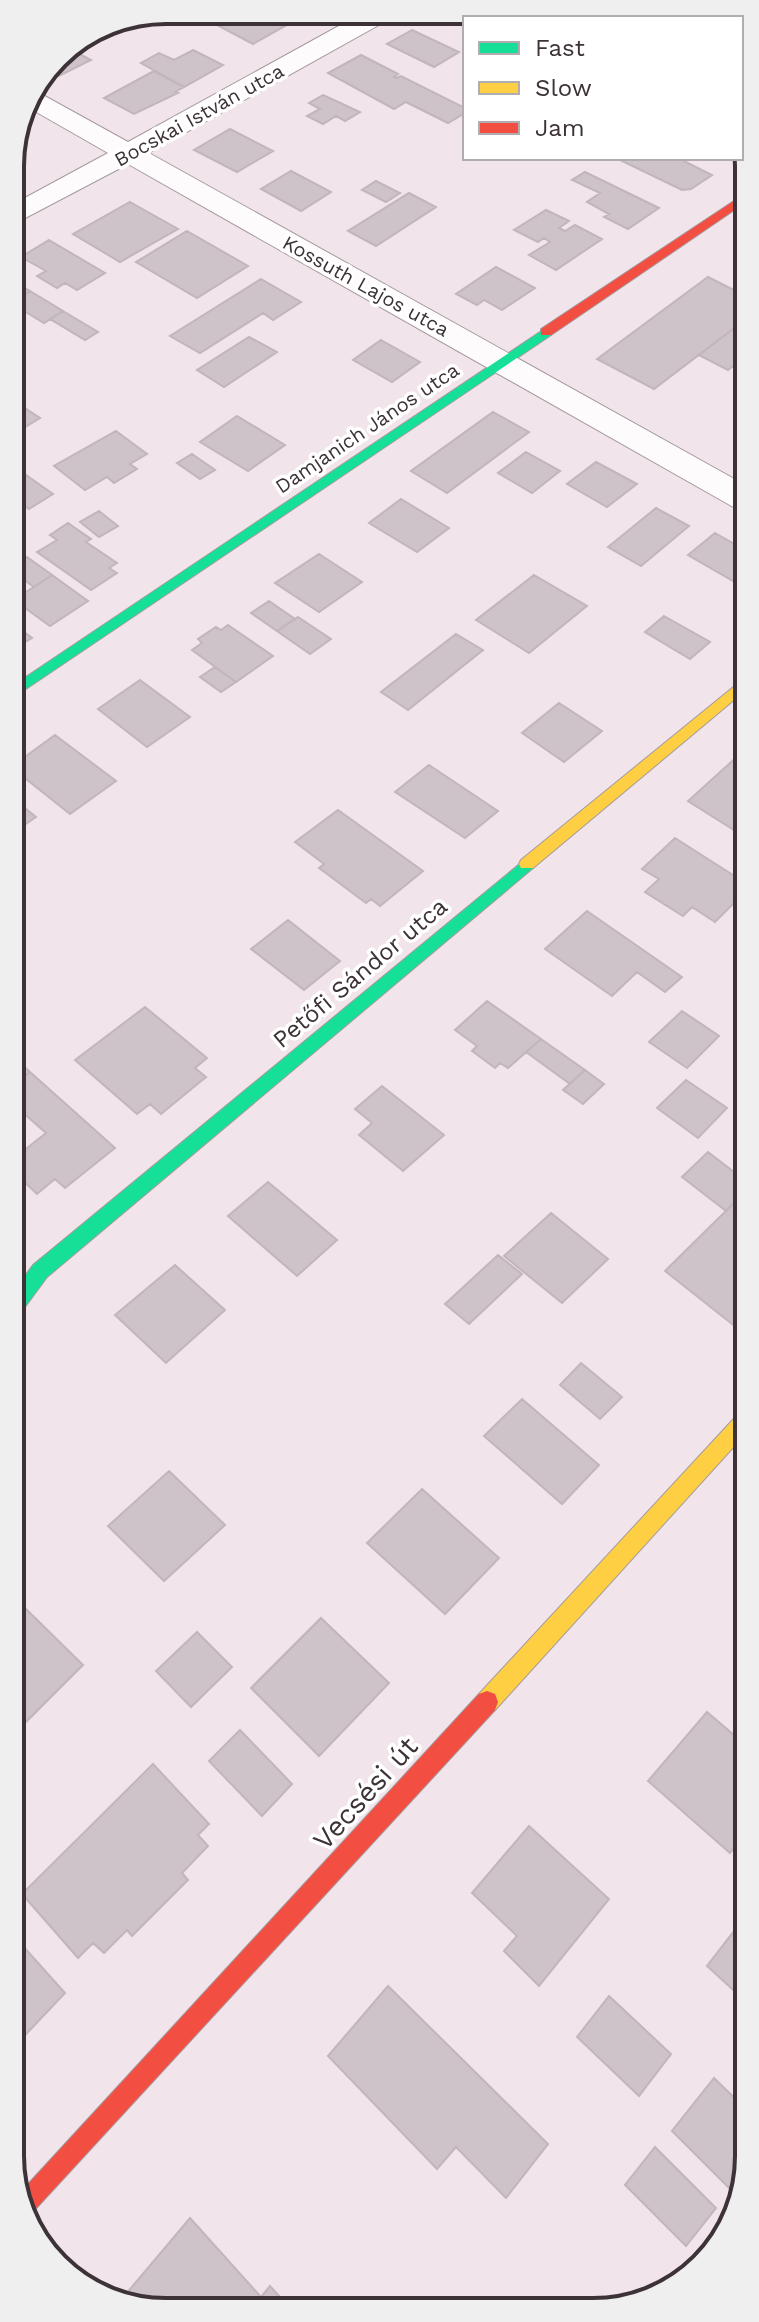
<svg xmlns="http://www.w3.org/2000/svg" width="759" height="2322" font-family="'Work Sans',sans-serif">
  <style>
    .building { fill: #cdc3c8; stroke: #c1b6bb; stroke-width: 2 }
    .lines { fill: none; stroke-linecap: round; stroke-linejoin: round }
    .street-casing { stroke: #a59b9f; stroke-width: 2 }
    .fast-casing { stroke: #a59b9f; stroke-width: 2 }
    .slow-casing { stroke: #a59b9f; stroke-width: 2 }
    .jam-casing { stroke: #a59b9f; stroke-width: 2 }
    .street { fill: #fdfbfc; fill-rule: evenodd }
    .fast { fill: #16e098; fill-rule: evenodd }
    .slow { fill: #ffcf43; fill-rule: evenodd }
    .jam { fill: #f24e42; fill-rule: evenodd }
    .labels { text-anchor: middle; stroke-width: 7; stroke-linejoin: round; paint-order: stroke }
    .far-street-label { font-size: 20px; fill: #3c3237; stroke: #fff }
    .street-label { font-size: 24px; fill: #3c3237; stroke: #fff }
    .near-street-label { font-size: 28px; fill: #3c3237; stroke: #fff }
    .rim { fill: none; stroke: #3c3237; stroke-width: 4 }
  </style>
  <rect width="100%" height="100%" fill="#f1e4ea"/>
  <path class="building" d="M 208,10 L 268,11 L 292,22 L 253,44 L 217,25 L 227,20 Z
    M 461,12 L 508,12 L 520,18 L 465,18 L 465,27 L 449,19 Z
    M 412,30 L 459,52 L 434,67 L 387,44 Z
    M 72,50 L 91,60 L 59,76 L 47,70 L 57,57 Z
    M 193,50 L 223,65 L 184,87 L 141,63 L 159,53 L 174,60 Z
    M 361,55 L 398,74 L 394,77 L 396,78 L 401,76 L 465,108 L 465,113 L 448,123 L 406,102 L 394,109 L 328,73 Z
    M 154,71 L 184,87 L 175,92 L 178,93 L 134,114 L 104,98 Z
    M 323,95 L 360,112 L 345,121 L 336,116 L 323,124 L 307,116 L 320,109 L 309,103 Z
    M 230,129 L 273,151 L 237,172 L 194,150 Z
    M 616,158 L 678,158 L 712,175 L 691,189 L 682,190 Z
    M 291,171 L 331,192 L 301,211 L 261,189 Z
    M 585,172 L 659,208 L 628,229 L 604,217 L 609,214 L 587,202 L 600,193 L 572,180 Z
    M 376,181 L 400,193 L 386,202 L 362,190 Z
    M 409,193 L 436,207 L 376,246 L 348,231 Z
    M 130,202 L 178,229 L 120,262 L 73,234 Z
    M 546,210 L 569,221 L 559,228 L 565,231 L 575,225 L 602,239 L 556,270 L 529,255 L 550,242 L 544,238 L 538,242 L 514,230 Z
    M 187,231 L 248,266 L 197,298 L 136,262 Z
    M 49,240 L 105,273 L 77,290 L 65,283 L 57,288 L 37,276 L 46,271 L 21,257 Z
    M 496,267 L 535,288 L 502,310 L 484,300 L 477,305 L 456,294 Z
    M 708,277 L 746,296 L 746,319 L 654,389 L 597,359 Z
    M 261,279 L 301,302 L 273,320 L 263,313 L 200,353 L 170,336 Z
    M 11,280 L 30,291 L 11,302 Z
    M 30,291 L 63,311 L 44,323 L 11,303 Z
    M 63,311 L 98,332 L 85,340 L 50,319 Z
    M 746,319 L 746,356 L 728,370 L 699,355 Z
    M 249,337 L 277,352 L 224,387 L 197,370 Z
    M 381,340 L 420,362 L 392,382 L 353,360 Z
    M 11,399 L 40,418 L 12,435 L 11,435 Z
    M 493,412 L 529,432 L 447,493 L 411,471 Z
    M 237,416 L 285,445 L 248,471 L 200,442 Z
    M 116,431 L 147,454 L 130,464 L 137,469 L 114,483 L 107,477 L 85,490 L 54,466 Z
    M 526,452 L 560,471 L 532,493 L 498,473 Z
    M 192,454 L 215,470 L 200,479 L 177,463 Z
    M 596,462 L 637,484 L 607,507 L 567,484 Z
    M 26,475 L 53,494 L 29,509 L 11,496 L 11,484 Z
    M 401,499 L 449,528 L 417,552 L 369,523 Z
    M 656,508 L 689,526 L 641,566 L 608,547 Z
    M 99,511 L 118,526 L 99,537 L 80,522 Z
    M 68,523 L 91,539 L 86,542 L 117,563 L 109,568 L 117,573 L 91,590 L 37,552 L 57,540 L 50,535 Z
    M 715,533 L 747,551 L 747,589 L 688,555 Z
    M 319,554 L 362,582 L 319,612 L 275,583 Z
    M 27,557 L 52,575 L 34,587 L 11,570 L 11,567 Z
    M 52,575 L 88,601 L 50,626 L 14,600 Z
    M 534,575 L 587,606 L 529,653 L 476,620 Z
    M 269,601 L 295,619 L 277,631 L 251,613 Z
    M 664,616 L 710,642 L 690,659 L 645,632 Z
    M 298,617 L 331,639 L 310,654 L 277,631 Z
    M 11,622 L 32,638 L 11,651 Z
    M 228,625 L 273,656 L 236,682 L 192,650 L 202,643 L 198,639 L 216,627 L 221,630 Z
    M 456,634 L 483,650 L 408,710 L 381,692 Z
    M 215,667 L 236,682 L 221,692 L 200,677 Z
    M 140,680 L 190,717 L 147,747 L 98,709 Z
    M 559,703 L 602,731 L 564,762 L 522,733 Z
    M 55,735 L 116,781 L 70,814 L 11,767 Z
    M 740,754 L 747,758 L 745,837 L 688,801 Z
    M 429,765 L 498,811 L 465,838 L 395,792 Z
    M 11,797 L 36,817 L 11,834 Z
    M 338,810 L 423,871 L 380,906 L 371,899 L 366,903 L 319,868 L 324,864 L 295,842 Z
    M 675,838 L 747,884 L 747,890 L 715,922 L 692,907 L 683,916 L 645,892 L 659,879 L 642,869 Z
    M 587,911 L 682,977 L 665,992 L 637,972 L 612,996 L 545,949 Z
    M 288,920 L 340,961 L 304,990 L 251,949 Z
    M 487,1001 L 541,1039 L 508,1068 L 500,1063 L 495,1068 L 472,1051 L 477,1046 L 455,1030 Z
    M 145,1007 L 207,1058 L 195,1068 L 206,1077 L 161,1114 L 150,1104 L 137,1114 L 75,1060 Z
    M 682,1011 L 719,1036 L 687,1068 L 649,1042 Z
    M 541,1039 L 585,1070 L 570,1084 L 526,1052 Z
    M 12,1056 L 30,1072 L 12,1086 Z
    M 585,1070 L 604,1084 L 583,1104 L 563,1090 Z
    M 30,1072 L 115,1148 L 65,1188 L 55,1179 L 37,1194 L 12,1170 L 12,1160 L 46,1133 L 12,1103 L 12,1086 Z
    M 686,1080 L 727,1108 L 698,1138 L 657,1108 Z
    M 382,1086 L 444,1135 L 403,1171 L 359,1135 L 372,1123 L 355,1109 Z
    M 708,1152 L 747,1182 L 747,1190 L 726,1211 L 682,1177 Z
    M 268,1182 L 337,1240 L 297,1276 L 228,1216 Z
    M 747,1190 L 748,1316 L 737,1328 L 665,1271 Z
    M 551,1213 L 608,1259 L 562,1303 L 504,1256 Z
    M 498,1255 L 522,1274 L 469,1324 L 445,1304 Z
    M 175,1265 L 225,1310 L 166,1363 L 115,1315 Z
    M 581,1363 L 622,1397 L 600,1419 L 560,1385 Z
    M 522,1399 L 599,1465 L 562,1504 L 484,1436 Z
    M 169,1471 L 225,1525 L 164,1581 L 108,1526 Z
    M 422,1489 L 499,1558 L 445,1614 L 367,1543 Z
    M 26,1609 L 83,1665 L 23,1725 L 12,1714 L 12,1621 Z
    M 321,1618 L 389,1683 L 319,1756 L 251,1688 Z
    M 197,1632 L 232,1667 L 191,1707 L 156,1671 Z
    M 707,1712 L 748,1747 L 748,1829 L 730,1853 L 648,1781 Z
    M 240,1730 L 292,1784 L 262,1816 L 209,1761 Z
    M 153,1764 L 209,1824 L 198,1835 L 208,1846 L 182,1873 L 188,1880 L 132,1936 L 127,1930 L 104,1953 L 93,1943 L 78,1958 L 22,1894 Z
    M 529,1826 L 609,1899 L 539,1986 L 504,1951 L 517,1936 L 472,1893 Z
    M 748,1913 L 748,1992 L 743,1999 L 707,1966 Z
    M 13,1935 L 65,1993 L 13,2048 Z
    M 388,1986 L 548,2144 L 506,2198 L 456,2147 L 437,2169 L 328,2056 Z
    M 609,1996 L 671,2054 L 639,2096 L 577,2037 Z
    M 714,2078 L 749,2112 L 749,2166 L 732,2191 L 672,2131 Z
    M 655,2147 L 716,2208 L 686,2246 L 625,2185 Z
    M 190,2218 L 261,2297 L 270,2286 L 291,2309 L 135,2309 L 120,2301 Z"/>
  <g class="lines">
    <defs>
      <path id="street" d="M 366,11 L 398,12 L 395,16 L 149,153 L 747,486 L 747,511 L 735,508 L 128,164 L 10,226 L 10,206 L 108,153 L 24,105 L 32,89 L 128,142 Z"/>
      <path id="fast" d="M 546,328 L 551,329 L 551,335 L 11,699 L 11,687 Z
        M 527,858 L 533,860 L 535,864 L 533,868 L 47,1277 L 19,1315 L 12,1317 L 12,1294 L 33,1265 Z"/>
      <path id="slow" d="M 747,676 L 747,689 L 533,868 L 521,868 L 519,864 L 521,860 Z
        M 748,1408 L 748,1431 L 495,1710 L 487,1713 L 479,1710 L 476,1702 L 479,1694 L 741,1411 Z"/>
      <path id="jam" d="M 746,193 L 746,202 L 551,335 L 541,335 L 541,329 Z
        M 487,1691 L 495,1694 L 498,1702 L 495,1710 L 29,2216 L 18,2195 L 479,1694 Z"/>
    </defs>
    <use href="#street" class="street-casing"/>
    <use href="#fast" class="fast-casing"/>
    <use href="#slow" class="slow-casing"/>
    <use href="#jam" class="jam-casing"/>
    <use href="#street" class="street"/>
    <use href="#fast" class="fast"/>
    <use href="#slow" class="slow"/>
    <use href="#jam" class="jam"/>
  </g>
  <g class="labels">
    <g class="far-street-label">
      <text transform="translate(199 115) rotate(-29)" y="7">Bocskai István utca</text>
      <text transform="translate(366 286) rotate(29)" y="7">Kossuth Lajos utca</text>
      <text transform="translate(367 428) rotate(-34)" y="7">Damjanich János utca</text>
    </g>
    <g class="street-label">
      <text transform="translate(360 973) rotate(-40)" y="8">Petőfi Sándor utca</text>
    </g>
    <g class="near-street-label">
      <text transform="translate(365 1793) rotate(-48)" y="10">Vecsési út</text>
    </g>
  </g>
  <path d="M0 0H759V2322H0ZM166 24H593A142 142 0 0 1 735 166V2156A142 142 0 0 1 593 2298H166A142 142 0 0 1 24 2156V166A142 142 0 0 1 166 24Z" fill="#efefef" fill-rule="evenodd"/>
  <path class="rim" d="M166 24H593A142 142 0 0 1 735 166V2156A142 142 0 0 1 593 2298H166A142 142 0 0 1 24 2156V166A142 142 0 0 1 166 24Z"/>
  <rect x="463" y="16" width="280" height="144" fill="#ffffff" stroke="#b1adaf" stroke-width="2"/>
  <rect x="479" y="42" width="40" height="12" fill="#16e098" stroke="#b1adaf" stroke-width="2"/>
  <text x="535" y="56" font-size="24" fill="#3c3237">Fast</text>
  <rect x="479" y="82" width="40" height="12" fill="#ffcf43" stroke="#b1adaf" stroke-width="2"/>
  <text x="535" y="96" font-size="24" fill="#3c3237">Slow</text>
  <rect x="479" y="122" width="40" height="12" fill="#f24e42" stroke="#b1adaf" stroke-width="2"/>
  <text x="535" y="136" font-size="24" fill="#3c3237">Jam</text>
</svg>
